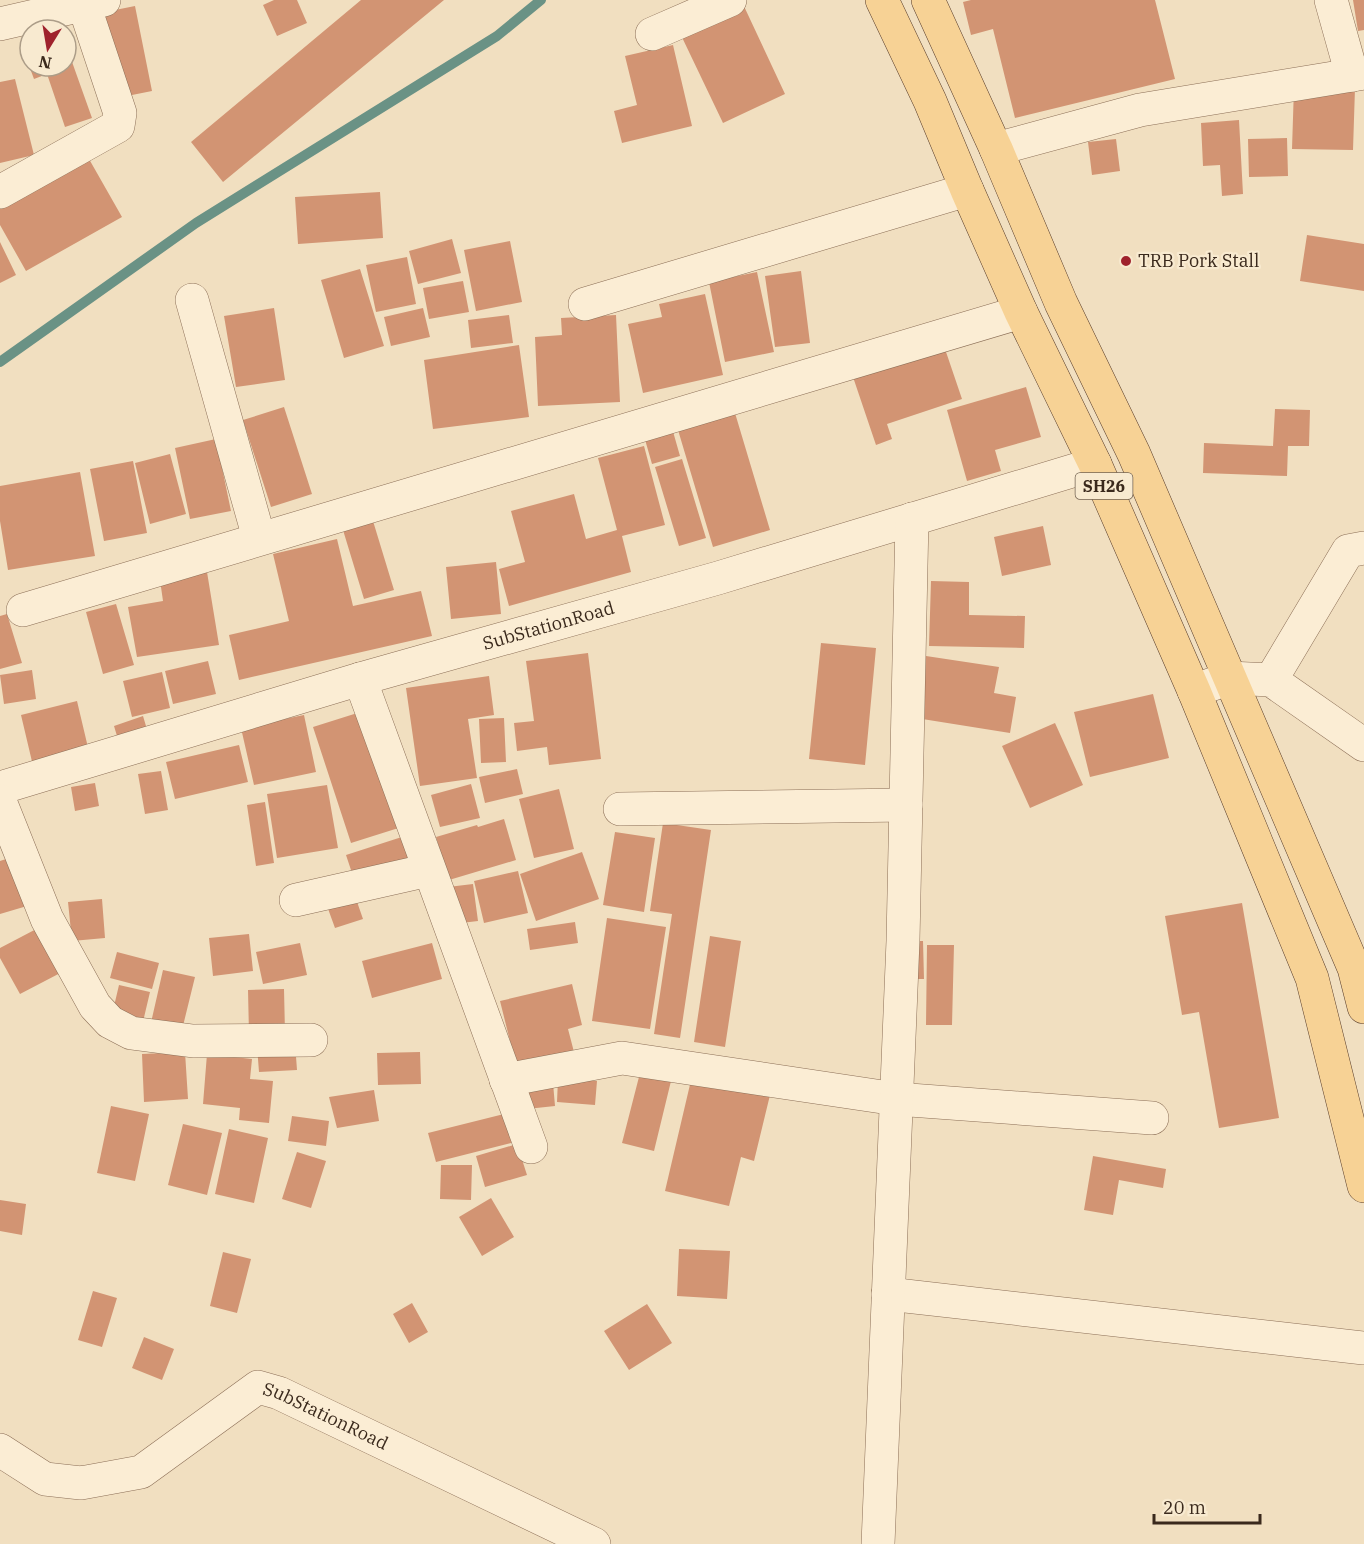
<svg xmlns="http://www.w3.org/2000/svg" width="1364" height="1544" font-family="'IBM Plex Serif',serif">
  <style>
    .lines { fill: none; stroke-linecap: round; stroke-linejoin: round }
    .stream { stroke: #6a9285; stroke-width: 10 }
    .building { fill: #d29473 }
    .minor-casing { stroke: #8c6f57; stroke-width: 34 }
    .major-casing { stroke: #593d2b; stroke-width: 34 }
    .minor { stroke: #fbedd4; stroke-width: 33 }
    .major { stroke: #f7d295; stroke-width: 33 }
    .poi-dot { fill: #9f222c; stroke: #f8ead0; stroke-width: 2 }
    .labels { text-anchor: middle; stroke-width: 4.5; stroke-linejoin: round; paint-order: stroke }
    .shield { fill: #f8ead0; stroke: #736352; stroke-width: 1.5 }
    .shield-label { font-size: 16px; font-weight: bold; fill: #3a291c }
    .poi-label { font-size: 18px; fill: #3a291c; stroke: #f8ead0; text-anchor: start }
    .street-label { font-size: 18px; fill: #3a291c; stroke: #f8ead0 }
  </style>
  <rect width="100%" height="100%" fill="#f1dfc0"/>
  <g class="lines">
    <path class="stream" d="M 0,362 L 196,223 L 497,36 L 541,0"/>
  </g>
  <path class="building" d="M 274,0 L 297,0 L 307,23 L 277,36 L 263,5 Z
    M 361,0 L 444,0 L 223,182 L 191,142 Z
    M 971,0 L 1155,0 L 1175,79 L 1015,118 L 993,29 L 971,35 L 963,2 Z
    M 1353,0 L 1364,0 L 1364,30 L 1358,31 Z
    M 742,2 L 785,94 L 723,123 L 679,31 Z
    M 135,6 L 152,91 L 117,98 L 100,13 Z
    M 30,41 L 30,66 L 66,66 L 66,45 L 92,118 L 65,127 L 47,74 L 34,79 L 21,44 Z
    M 673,45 L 692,126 L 622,143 L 614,111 L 637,105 L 625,56 Z
    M 15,79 L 34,155 L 0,163 L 0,82 Z
    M 1294,87 L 1355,88 L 1353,150 L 1292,149 Z
    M 1239,120 L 1243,194 L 1222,196 L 1220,165 L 1203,166 L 1201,123 Z
    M 1287,138 L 1288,176 L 1249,177 L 1248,139 Z
    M 1116,139 L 1120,171 L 1092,175 L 1088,142 Z
    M 89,159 L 122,217 L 26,271 L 0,225 L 0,208 Z
    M 380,192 L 383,238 L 298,244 L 295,197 Z
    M 1307,235 L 1364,244 L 1364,291 L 1300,281 Z
    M 452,239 L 461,273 L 418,284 L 409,251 Z
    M 510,241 L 522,302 L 476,311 L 464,250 Z
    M 0,242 L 16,275 L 0,283 Z
    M 407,257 L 416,304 L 376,312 L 366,265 Z
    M 360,269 L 384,346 L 344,358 L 321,280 Z
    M 801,271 L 810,343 L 775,347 L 765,276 Z
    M 757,272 L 774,352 L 725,362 L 709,282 Z
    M 463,281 L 469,312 L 429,319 L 423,288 Z
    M 705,294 L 723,375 L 643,393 L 628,324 L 662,317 L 659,304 Z
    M 274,308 L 285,380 L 236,387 L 224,316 Z
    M 423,308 L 430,337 L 391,346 L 384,317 Z
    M 509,315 L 513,343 L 471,348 L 468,320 Z
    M 616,315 L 620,402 L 538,406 L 535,337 L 562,335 L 561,318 Z
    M 519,345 L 529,417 L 433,429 L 424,360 Z
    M 944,346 L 962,399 L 887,424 L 892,439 L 876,445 L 853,377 Z
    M 1026,387 L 1041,437 L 995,450 L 1001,471 L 967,481 L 947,410 Z
    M 284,407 L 312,494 L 271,507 L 243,420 Z
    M 1275,409 L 1310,410 L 1309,446 L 1288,446 L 1287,476 L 1203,473 L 1204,443 L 1273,446 Z
    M 735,413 L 770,530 L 713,547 L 678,430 Z
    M 670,421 L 680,456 L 652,464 L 642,429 Z
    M 216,439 L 231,511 L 190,519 L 175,448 Z
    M 644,446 L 665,525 L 622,536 L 631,572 L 509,606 L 499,569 L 525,562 L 511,511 L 574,494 L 586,539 L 617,530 L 598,458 Z
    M 170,454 L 186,514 L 150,524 L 135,463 Z
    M 682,459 L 706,538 L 679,546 L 655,467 Z
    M 133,461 L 147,533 L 104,541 L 90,469 Z
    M 80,472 L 95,556 L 8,570 L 0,521 L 0,486 Z
    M 373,521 L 394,590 L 364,599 L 343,530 Z
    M 1043,526 L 1051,565 L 1002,576 L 994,537 Z
    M 337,539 L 353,606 L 421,591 L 432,636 L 239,680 L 229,635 L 289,621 L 273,554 Z
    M 496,562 L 501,614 L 451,619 L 446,567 Z
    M 207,572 L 219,645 L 137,657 L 128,607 L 163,601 L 160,580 Z
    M 931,581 L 969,582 L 969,615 L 1025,616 L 1024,648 L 929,646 Z
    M 116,604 L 134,665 L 103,674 L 86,612 Z
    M 7,614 L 22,663 L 0,669 L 0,616 Z
    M 821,643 L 876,648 L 865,765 L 809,759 Z
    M 588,653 L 601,759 L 549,765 L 547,747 L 517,751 L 514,723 L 534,721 L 526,661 Z
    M 926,656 L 999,667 L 994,693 L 1016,697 L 1010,733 L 916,718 Z
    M 208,661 L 216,694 L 173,704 L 165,671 Z
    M 32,670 L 36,699 L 4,704 L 0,675 Z
    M 162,672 L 170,708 L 132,717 L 123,681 Z
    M 489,676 L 494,715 L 468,719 L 477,778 L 420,786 L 406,688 Z
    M 1153,694 L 1169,758 L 1090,777 L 1074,712 Z
    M 77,701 L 90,756 L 34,770 L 21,715 Z
    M 370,709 L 408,825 L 351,843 L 313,727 Z
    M 304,715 L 316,772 L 254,785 L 241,728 Z
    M 143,716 L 149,736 L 120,746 L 114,726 Z
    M 504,718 L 506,762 L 481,763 L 479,719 Z
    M 1055,723 L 1083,785 L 1030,808 L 1002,746 Z
    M 239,745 L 248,782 L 175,799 L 166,762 Z
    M 517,769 L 523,794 L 485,803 L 479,777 Z
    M 161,771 L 168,810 L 145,814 L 138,774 Z
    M 95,783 L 99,806 L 75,811 L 71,787 Z
    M 471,784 L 480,818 L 440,827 L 431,795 Z
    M 327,785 L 338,848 L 277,858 L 267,794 Z
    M 559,789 L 574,849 L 534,858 L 519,799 Z
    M 265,802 L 274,863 L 256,866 L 247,805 Z
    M 504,819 L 516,860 L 449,880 L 436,837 L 477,825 L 478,827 Z
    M 663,823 L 711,830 L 680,1038 L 654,1034 L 672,914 L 650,911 Z
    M 615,832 L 655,838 L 644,912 L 603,905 Z
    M 408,835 L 416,859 L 354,879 L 346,855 Z
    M 582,852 L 599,899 L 536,921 L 520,874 Z
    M 12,857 L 27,906 L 0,914 L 0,861 Z
    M 518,871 L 528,913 L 484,923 L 474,881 Z
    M 473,884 L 478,921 L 453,924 L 448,887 Z
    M 355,896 L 363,919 L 335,928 L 327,906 Z
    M 102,899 L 105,938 L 72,941 L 68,902 Z
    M 1242,903 L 1279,1118 L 1219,1128 L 1199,1012 L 1182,1015 L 1165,916 Z
    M 607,918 L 666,927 L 650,1029 L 592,1021 Z
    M 575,922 L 578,943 L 530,950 L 527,929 Z
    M 42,926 L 66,970 L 20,994 L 0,958 L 0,948 Z
    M 249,934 L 253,971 L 213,976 L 209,938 Z
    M 710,936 L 741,941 L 725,1047 L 694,1042 Z
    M 903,941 L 923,941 L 924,979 L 904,979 Z
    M 300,943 L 307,975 L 263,984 L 256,952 Z
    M 432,943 L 442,979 L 372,998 L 362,961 Z
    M 927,945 L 954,945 L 952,1025 L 926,1025 Z
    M 117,952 L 159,963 L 152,989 L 110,978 Z
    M 163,970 L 195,977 L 181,1034 L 150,1027 Z
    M 572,984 L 582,1025 L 568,1029 L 574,1052 L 516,1065 L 500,1001 Z
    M 119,985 L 150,992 L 142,1026 L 111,1019 Z
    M 284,989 L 285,1033 L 249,1034 L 248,990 Z
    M 295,1043 L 297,1070 L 259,1072 L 257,1046 Z
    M 185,1052 L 188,1099 L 144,1102 L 142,1054 Z
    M 420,1052 L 421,1084 L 378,1085 L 377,1053 Z
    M 207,1054 L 252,1059 L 250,1079 L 273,1081 L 269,1123 L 239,1120 L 240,1108 L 203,1104 Z
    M 640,1073 L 671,1081 L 654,1151 L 622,1143 Z
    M 692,1076 L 770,1095 L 754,1161 L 741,1157 L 729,1206 L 665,1191 Z
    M 558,1079 L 597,1081 L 595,1105 L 557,1102 Z
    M 553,1083 L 555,1106 L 527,1109 L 525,1086 Z
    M 374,1090 L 379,1121 L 337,1128 L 329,1097 Z
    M 111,1106 L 149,1114 L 135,1181 L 97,1173 Z
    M 508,1113 L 515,1142 L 436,1162 L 428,1133 Z
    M 292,1116 L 329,1121 L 326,1146 L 288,1141 Z
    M 183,1124 L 222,1133 L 207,1195 L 168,1185 Z
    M 229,1129 L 268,1138 L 254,1203 L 215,1194 Z
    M 517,1144 L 527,1175 L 485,1187 L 476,1156 Z
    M 297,1152 L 326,1161 L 311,1208 L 282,1199 Z
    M 1093,1156 L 1166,1169 L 1163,1188 L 1119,1180 L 1113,1215 L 1084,1210 Z
    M 441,1165 L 472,1165 L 471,1200 L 440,1199 Z
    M 491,1198 L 514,1237 L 482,1256 L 459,1217 Z
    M 0,1200 L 26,1204 L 22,1235 L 0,1231 Z
    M 679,1249 L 730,1251 L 727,1299 L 677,1296 Z
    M 223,1252 L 251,1259 L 237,1313 L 210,1306 Z
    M 93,1291 L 117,1298 L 102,1347 L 78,1340 Z
    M 412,1303 L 428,1332 L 409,1343 L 393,1314 Z
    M 647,1304 L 672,1343 L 629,1370 L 604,1331 Z
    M 144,1337 L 174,1349 L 162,1380 L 132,1368 Z"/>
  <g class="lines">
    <defs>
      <g id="minor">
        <path d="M 1331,0 L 1352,75"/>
        <path d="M 0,24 L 104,0"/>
        <path d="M 652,34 L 730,0"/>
        <path d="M 996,149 L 1140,110 L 1364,73"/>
        <path d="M 0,192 L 118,126 L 120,113 L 84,5"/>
        <path d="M 192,300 L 259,538"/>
        <path d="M 585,304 L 967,190"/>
        <path d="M 23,610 L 1021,312"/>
        <path d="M 360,679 L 531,1147"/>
        <path d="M 1271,680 L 1348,551 L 1364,548"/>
        <path d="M 1194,691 L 1229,678 L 1271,680 L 1364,745"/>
        <path id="s1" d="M 0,788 L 360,679 L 718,578 L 1095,464"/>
        <path d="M 0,801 L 47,919 L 95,1006 L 110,1022 L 131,1033 L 193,1041 L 311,1040"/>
        <path d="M 620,809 L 906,805"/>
        <path d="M 296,900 L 429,870"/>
        <path d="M 506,1080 L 622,1058 L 896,1099 L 1152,1118"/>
        <path d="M 888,1294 L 1364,1348"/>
        <path id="s2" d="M 0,1450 L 45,1479 L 81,1483 L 141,1472 L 258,1387 L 279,1393 L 594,1544"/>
        <path d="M 878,1544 L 903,941 L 912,519"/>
      </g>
      <path id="major" d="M 882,0 L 930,101 L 967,190 L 1021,312 L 1095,464 L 1194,691 L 1312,978 L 1364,1186
        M 928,0 L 996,149 L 1061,303 L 1134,454 L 1354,968 L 1364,1007"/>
    </defs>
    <use href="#minor" class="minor-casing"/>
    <use href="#major" class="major-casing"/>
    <use href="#minor" class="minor"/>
    <use href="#major" class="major"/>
  </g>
  <circle class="poi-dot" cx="1126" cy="261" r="6"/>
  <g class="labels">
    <rect class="shield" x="1075.5" y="473" width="57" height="26" rx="4.5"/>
    <g class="shield-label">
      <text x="1104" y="492">SH26</text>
    </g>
    <g class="poi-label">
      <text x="1138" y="267">TRB Pork Stall</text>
    </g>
    <g class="street-label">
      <text dy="6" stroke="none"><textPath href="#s1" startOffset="572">SubStationRoad</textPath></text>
      <text dy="6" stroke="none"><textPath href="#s2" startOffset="369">SubStationRoad</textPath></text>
    </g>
  </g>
  <g transform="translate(48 48) rotate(191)"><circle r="28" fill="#f8ead0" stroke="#ac9d88" stroke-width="1.5"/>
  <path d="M0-4.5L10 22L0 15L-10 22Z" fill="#9f222c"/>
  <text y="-9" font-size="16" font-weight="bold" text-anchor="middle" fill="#3a291c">N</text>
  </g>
  <path d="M1154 1514v9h106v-9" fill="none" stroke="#3a291c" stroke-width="3"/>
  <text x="1163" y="1514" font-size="18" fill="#3a291c" stroke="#f8ead0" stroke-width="4.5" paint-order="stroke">20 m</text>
</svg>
